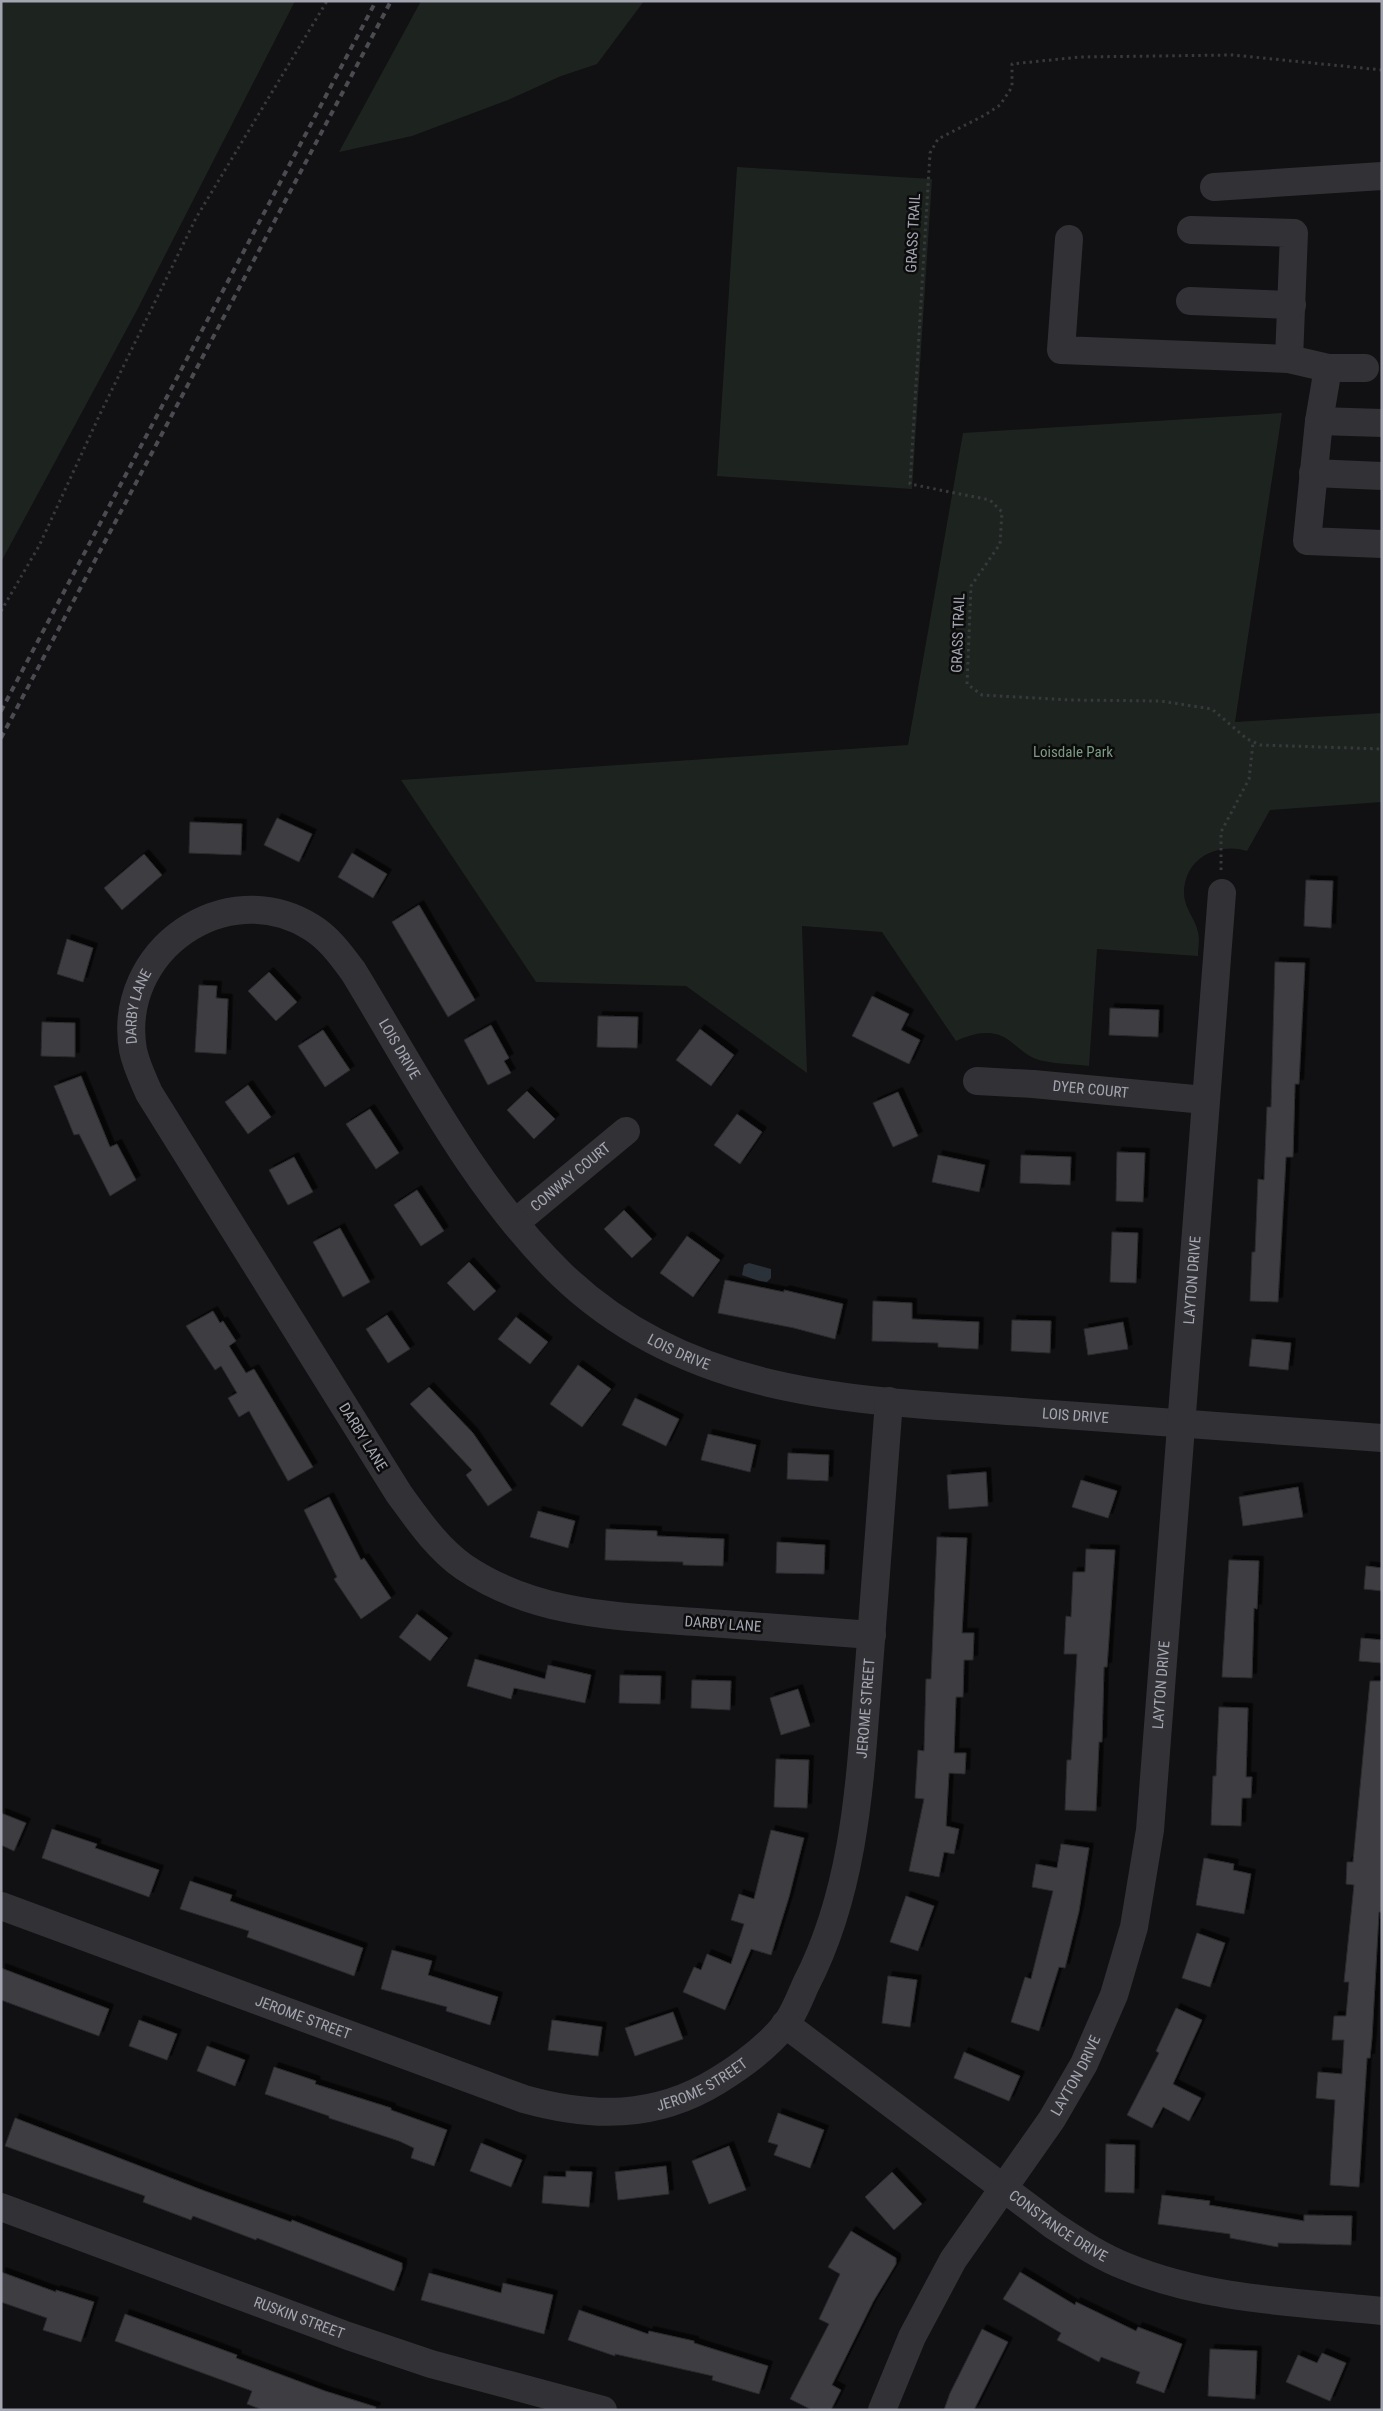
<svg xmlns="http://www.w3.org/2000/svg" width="1383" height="2411" font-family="'Roboto Condensed',sans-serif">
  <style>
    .green { fill: #1d241f }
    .water { fill: #2b3139 }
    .building { fill: #3d3e42; stroke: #2b2b2e; filter: url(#shadow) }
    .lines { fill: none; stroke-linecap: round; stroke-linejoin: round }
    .path { stroke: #38393d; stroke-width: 3; stroke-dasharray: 2.5 4; stroke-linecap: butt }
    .minor { stroke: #323236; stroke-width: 28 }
    .rail { stroke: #4b4c51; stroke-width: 4; stroke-dasharray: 6 5; stroke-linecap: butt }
    .labels { text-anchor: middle; stroke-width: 5; stroke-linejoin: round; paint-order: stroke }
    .street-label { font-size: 15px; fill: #a3a5b1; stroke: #0c0c0d }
    .park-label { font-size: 15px; fill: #7c9b83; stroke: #0c0c0d }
  </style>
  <defs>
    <filter id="shadow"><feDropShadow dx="4.5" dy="-4.5" stdDeviation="0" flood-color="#0009"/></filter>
  </defs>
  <rect width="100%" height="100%" fill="#111012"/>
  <path class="green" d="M 1,1 L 295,1 L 136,312 L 1,562 Z
    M 421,1 L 644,1 L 597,64 L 561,76 L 508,100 L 412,136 L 339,152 Z
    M 737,167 L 932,179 L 912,489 L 717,476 Z
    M 1282,413 L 1235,722 L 1382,713 L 1382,802 L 1270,810 L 1247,851 C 1218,842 1184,858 1184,893 C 1184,908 1195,918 1198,932 C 1200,939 1198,949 1198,956 L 1097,949 L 1089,1066 C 1073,1064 1054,1064 1039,1060 C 1028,1057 1019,1048 1010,1041 C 993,1028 974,1033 956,1041 L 882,932 L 802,926 L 807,1073 L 686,986 L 536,982 L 401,780 L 908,745 L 963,433 Z"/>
  <path class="water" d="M 749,1263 L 771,1269 L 771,1278 L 767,1282 L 759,1281 L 742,1275 L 744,1265 Z"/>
  <path class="building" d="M 277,818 L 312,834 L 299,862 L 264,845 Z
    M 190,822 L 242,824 L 241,855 L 189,853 Z
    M 352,853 L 387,874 L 373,898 L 338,877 Z
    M 144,854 L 162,875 L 122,910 L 104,888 Z
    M 1306,880 L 1333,881 L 1331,928 L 1304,926 Z
    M 419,905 L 475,1000 L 448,1017 L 392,922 Z
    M 67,939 L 93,948 L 83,982 L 57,974 Z
    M 1275,962 L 1305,963 L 1299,1084 L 1295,1084 L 1293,1157 L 1286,1157 L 1278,1302 L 1250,1301 L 1252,1252 L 1255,1252 L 1258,1179 L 1264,1180 L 1267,1107 L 1271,1107 Z
    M 269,972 L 297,1002 L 276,1021 L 248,991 Z
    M 199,985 L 217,986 L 216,998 L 228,999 L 226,1054 L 195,1052 Z
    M 872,996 L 909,1014 L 901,1030 L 920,1040 L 909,1064 L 852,1036 Z
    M 1110,1008 L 1159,1010 L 1158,1037 L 1109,1035 Z
    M 598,1016 L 638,1017 L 637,1048 L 597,1047 Z
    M 42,1022 L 75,1023 L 75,1057 L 41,1056 Z
    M 491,1025 L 509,1058 L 504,1061 L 511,1073 L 488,1085 L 464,1040 Z
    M 700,1029 L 734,1055 L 711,1086 L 676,1060 Z
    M 323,1030 L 350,1070 L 325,1087 L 298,1046 Z
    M 81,1076 L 110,1147 L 117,1144 L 136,1180 L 110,1196 L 79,1134 L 74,1135 L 54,1086 Z
    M 248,1085 L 271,1117 L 248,1134 L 225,1102 Z
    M 527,1091 L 555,1119 L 534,1139 L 507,1110 Z
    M 898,1092 L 918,1136 L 893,1147 L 873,1103 Z
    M 370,1109 L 399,1153 L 376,1169 L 346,1124 Z
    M 737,1114 L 762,1132 L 740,1164 L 714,1145 Z
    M 1117,1152 L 1145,1153 L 1143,1202 L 1116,1201 Z
    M 938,1155 L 985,1165 L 979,1192 L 932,1182 Z
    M 1021,1155 L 1071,1157 L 1070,1185 L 1020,1183 Z
    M 294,1157 L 313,1192 L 288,1205 L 269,1170 Z
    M 417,1190 L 444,1231 L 421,1246 L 394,1205 Z
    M 624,1210 L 652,1239 L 632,1258 L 604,1229 Z
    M 340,1228 L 370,1282 L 343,1297 L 313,1242 Z
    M 1112,1232 L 1138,1233 L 1136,1283 L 1110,1282 Z
    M 687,1236 L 720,1260 L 693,1297 L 660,1273 Z
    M 469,1262 L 496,1291 L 474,1311 L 447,1283 Z
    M 725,1280 L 784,1292 L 784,1290 L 843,1304 L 835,1339 L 794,1328 L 718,1313 Z
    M 873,1301 L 912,1303 L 912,1319 L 979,1322 L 978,1349 L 938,1347 L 938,1343 L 872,1341 Z
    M 213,1311 L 220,1323 L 223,1321 L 236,1341 L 229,1346 L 246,1373 L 254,1369 L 313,1467 L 288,1481 L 249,1411 L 239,1417 L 228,1398 L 237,1393 L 221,1366 L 215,1370 L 186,1326 Z
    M 387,1315 L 410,1349 L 388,1363 L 366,1329 Z
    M 516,1317 L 548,1342 L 530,1364 L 498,1339 Z
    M 1012,1320 L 1051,1321 L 1050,1353 L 1011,1351 Z
    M 1123,1322 L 1128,1349 L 1088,1355 L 1084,1329 Z
    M 1252,1339 L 1291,1343 L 1288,1370 L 1249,1366 Z
    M 578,1365 L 611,1389 L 582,1427 L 550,1404 Z
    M 429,1387 L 473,1433 L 512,1490 L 488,1506 L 466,1475 L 472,1470 L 410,1404 Z
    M 635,1398 L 679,1419 L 666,1446 L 622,1425 Z
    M 708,1434 L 756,1445 L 750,1472 L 701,1460 Z
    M 788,1453 L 829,1455 L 828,1481 L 787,1479 Z
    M 986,1472 L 988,1506 L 949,1509 L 947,1475 Z
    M 1081,1480 L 1117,1491 L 1108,1518 L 1072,1507 Z
    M 1298,1487 L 1303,1517 L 1243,1526 L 1239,1497 Z
    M 329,1497 L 361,1560 L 364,1558 L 391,1598 L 361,1619 L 334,1579 L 337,1577 L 304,1510 Z
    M 538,1511 L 575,1521 L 568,1548 L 530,1537 Z
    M 606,1529 L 657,1531 L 657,1536 L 724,1539 L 723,1566 L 683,1565 L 683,1562 L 605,1560 Z
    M 937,1537 L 967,1538 L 962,1633 L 974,1633 L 973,1660 L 964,1660 L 963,1697 L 956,1697 L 954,1753 L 966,1753 L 965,1774 L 949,1773 L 946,1826 L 959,1829 L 954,1854 L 944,1852 L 939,1877 L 909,1871 L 924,1799 L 915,1798 L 918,1750 L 924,1751 L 926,1679 L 931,1679 Z
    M 777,1542 L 825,1545 L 824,1574 L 776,1573 Z
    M 1086,1549 L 1115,1550 L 1107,1667 L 1104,1667 L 1102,1742 L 1099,1742 L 1096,1811 L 1065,1810 L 1067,1760 L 1071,1760 L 1077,1654 L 1064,1654 L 1066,1616 L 1071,1617 L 1073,1572 L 1085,1572 Z
    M 1229,1560 L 1259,1561 L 1257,1609 L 1254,1608 L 1252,1678 L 1222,1677 Z
    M 1366,1566 L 1382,1568 L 1382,1591 L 1364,1589 Z
    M 417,1614 L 448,1638 L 430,1661 L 399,1637 Z
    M 1361,1638 L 1382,1640 L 1382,1663 L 1359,1661 Z
    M 475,1659 L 545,1679 L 548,1665 L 591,1675 L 585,1703 L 514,1688 L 511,1699 L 467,1686 Z
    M 620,1675 L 661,1676 L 660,1704 L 619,1703 Z
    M 692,1680 L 731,1681 L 730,1710 L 691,1708 Z
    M 1370,1681 L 1382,1681 L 1382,1900 L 1381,1912 L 1379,1912 L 1372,2038 L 1370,2058 L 1367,2058 L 1359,2187 L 1330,2185 L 1335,2100 L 1316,2098 L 1318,2072 L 1342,2074 L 1344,2040 L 1332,2040 L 1334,2016 L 1346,2016 L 1349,1982 L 1344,1982 L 1354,1885 L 1346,1884 L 1347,1862 L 1353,1862 Z
    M 798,1689 L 810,1726 L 781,1735 L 770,1698 Z
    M 1219,1707 L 1248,1708 L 1246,1777 L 1252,1777 L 1251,1798 L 1242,1798 L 1241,1826 L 1211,1825 L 1213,1776 L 1216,1776 Z
    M 776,1759 L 809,1760 L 807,1808 L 774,1807 Z
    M 1,1813 L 26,1823 L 14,1851 L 1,1845 Z
    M 52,1829 L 97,1844 L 95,1848 L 159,1870 L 149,1897 L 42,1858 Z
    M 771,1830 L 804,1838 L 789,1897 L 771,1955 L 751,1949 L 725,2010 L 683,1992 L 694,1967 L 701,1970 L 707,1954 L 731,1964 L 744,1924 L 731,1920 L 739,1894 L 754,1899 Z
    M 1061,1844 L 1089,1848 L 1079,1911 L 1065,1968 L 1059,1967 L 1039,2031 L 1011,2022 L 1025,1977 L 1031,1979 L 1053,1891 L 1032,1887 L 1036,1864 L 1057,1868 Z
    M 1204,1858 L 1234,1864 L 1233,1870 L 1251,1874 L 1244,1914 L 1196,1905 Z
    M 190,1881 L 232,1895 L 230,1901 L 363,1948 L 354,1976 L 247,1937 L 249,1931 L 180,1909 Z
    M 906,1896 L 934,1906 L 918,1951 L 890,1942 Z
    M 1197,1933 L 1225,1943 L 1210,1987 L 1182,1978 Z
    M 392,1950 L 432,1961 L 428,1975 L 498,1997 L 490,2025 L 446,2011 L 447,2007 L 381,1989 Z
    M 1,1968 L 109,2009 L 99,2036 L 1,2000 Z
    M 888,1976 L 917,1980 L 910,2027 L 882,2023 Z
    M 1176,2008 L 1202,2020 L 1173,2084 L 1201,2098 L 1189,2121 L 1163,2107 L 1152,2128 L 1127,2115 L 1159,2053 L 1156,2051 Z
    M 673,2012 L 683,2039 L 635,2056 L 625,2028 Z
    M 139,2020 L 177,2034 L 167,2060 L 129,2046 Z
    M 552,2020 L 602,2027 L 598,2056 L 548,2050 Z
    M 207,2046 L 245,2060 L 235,2086 L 197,2071 Z
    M 964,2052 L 1020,2076 L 1009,2101 L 954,2078 Z
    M 274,2067 L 316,2081 L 315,2084 L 391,2108 L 391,2110 L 447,2130 L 434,2166 L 411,2158 L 414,2148 L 399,2141 L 329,2118 L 329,2116 L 265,2094 Z
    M 778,2113 L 824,2130 L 810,2168 L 774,2155 L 778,2145 L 768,2142 Z
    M 15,2118 L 202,2190 L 291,2222 L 292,2220 L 402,2263 L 402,2269 L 394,2291 L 257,2238 L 256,2240 L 193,2216 L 191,2220 L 143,2202 L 145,2196 L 5,2146 Z
    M 481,2143 L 522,2160 L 511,2187 L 470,2171 Z
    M 1106,2144 L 1135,2145 L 1134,2193 L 1105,2192 Z
    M 729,2146 L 746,2190 L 709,2204 L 692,2161 Z
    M 666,2166 L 669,2194 L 618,2200 L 615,2172 Z
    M 566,2171 L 592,2172 L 589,2207 L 542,2203 L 544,2176 L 566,2177 Z
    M 892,2172 L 922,2204 L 894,2230 L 865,2197 Z
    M 1162,2195 L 1210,2201 L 1209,2205 L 1304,2221 L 1304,2215 L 1352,2216 L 1351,2245 L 1278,2243 L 1278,2247 L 1230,2238 L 1230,2234 L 1158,2224 Z
    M 851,2231 L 896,2258 L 896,2264 L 873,2302 L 832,2385 L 841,2390 L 831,2410 L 812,2410 L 790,2399 L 829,2324 L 819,2319 L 840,2274 L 828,2267 Z
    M 1,2272 L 56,2292 L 56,2290 L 94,2302 L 81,2342 L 43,2330 L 47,2318 L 1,2302 Z
    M 1020,2272 L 1075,2305 L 1076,2302 L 1136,2331 L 1138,2327 L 1182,2344 L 1164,2393 L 1136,2383 L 1140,2372 L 1101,2357 L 1099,2362 L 1057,2340 L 1061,2333 L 1003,2299 Z
    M 429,2273 L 501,2293 L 503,2283 L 553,2295 L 544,2334 L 421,2300 Z
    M 579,2310 L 648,2334 L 649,2331 L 694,2341 L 694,2343 L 768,2366 L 759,2394 L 712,2380 L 713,2376 L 615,2354 L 615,2356 L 568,2340 Z
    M 125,2314 L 237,2355 L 236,2358 L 325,2391 L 376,2407 L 375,2410 L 263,2410 L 247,2404 L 252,2391 L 115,2341 Z
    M 982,2329 L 1008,2342 L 974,2410 L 944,2410 L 950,2393 Z
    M 1210,2349 L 1257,2351 L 1255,2399 L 1208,2396 Z
    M 1322,2353 L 1346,2363 L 1330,2401 L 1286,2382 L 1298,2355 L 1317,2363 Z"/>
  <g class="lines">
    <path class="path" d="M 1382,70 L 1233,55 L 1080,57 L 1012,64 L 1012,87 L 1000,105 L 985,115 L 938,139 L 930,153 L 910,484 L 990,500 L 1002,512 L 1000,544 L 971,586 L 967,684 L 982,695 L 1070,700 L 1160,701 L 1212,709 L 1247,739 L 1260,745 L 1382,749
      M 1,611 L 39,546 L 101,412 L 196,218 L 327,1
      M 1221,870 L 1221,832 L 1249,779 L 1253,743"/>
    <g class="minor">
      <path d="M 1214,187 L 1382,176"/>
      <path d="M 1191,230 L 1294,233 L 1289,359"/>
      <path d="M 1069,239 L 1061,350 L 1289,359 L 1328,368 L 1365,368"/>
      <path d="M 1190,301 L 1292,305"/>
      <path d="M 1328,368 L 1319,421 L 1307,541 L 1382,544"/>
      <path d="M 1319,421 L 1382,423"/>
      <path d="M 1313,473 L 1382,476"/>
      <path id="s1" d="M 977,1081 L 1033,1084 L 1205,1100"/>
      <path id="s2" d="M 515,1223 L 626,1131"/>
      <path id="s3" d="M 872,1635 C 814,1631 755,1626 697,1622 C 615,1616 535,1615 464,1567 C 437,1548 418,1520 399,1494 L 149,1093 C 143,1079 136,1065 133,1050 C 116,951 225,874 311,927 C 329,938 341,955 353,971 C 416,1074 474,1189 561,1274 C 697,1405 876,1400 1051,1414 C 1161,1422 1272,1430 1382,1438"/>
      <path id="s4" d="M 1,1906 L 524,2099 C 592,2118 655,2119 717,2081 C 740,2067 768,2046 785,2025 C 794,2014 800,1997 806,1984 C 857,1885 860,1775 869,1666 C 876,1578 883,1490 889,1401"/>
      <path id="s5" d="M 785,2024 L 1054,2226 C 1077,2241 1101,2257 1127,2267 C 1208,2300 1296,2302 1382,2311"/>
      <path id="s6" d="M 1,2207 L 348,2336 L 431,2364 L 603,2410"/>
      <path id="s7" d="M 882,2410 L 912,2337 L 953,2260 L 1052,2119 L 1084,2064 L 1114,1995 L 1134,1927 L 1150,1830 L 1222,893"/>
    </g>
    <path class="rail" d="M 1,711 L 376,1
      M 1,738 L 391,1"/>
  </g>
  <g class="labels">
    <g class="street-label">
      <text transform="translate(913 233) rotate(-87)" y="5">GRASS TRAIL</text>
      <text transform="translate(958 633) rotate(-88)" y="5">GRASS TRAIL</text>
      <text dy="5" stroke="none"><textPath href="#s3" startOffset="1079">DARBY LANE</textPath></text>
      <text dy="5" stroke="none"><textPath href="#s3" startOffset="1458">LOIS DRIVE</textPath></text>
      <text dy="5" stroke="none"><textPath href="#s1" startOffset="114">DYER COURT</textPath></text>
      <text dy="5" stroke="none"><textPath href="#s2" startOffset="72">CONWAY COURT</textPath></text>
      <text dy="5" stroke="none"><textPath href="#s7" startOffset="1198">LAYTON DRIVE</textPath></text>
      <text dy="5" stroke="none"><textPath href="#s3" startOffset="1878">LOIS DRIVE</textPath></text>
      <text dy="5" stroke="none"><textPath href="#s3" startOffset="2282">LOIS DRIVE</textPath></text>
      <text transform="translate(363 1437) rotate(58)" y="5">DARBY LANE</text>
      <text transform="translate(723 1624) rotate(4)" y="5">DARBY LANE</text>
      <text dy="5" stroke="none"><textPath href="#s7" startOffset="792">LAYTON DRIVE</textPath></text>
      <text dy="5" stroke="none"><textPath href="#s4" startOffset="1176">JEROME STREET</textPath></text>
      <text dy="5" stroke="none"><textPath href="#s4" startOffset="322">JEROME STREET</textPath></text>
      <text dy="5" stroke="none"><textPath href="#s7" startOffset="388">LAYTON DRIVE</textPath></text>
      <text dy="5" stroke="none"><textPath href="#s4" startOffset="742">JEROME STREET</textPath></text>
      <text dy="5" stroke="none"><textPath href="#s5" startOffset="340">CONSTANCE DRIVE</textPath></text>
      <text dy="5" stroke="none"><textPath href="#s6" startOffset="318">RUSKIN STREET</textPath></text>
    </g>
    <g class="park-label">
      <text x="1073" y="757">Loisdale Park</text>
    </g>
  </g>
  <rect width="1383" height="2411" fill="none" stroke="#a3a5b1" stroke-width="5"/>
</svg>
